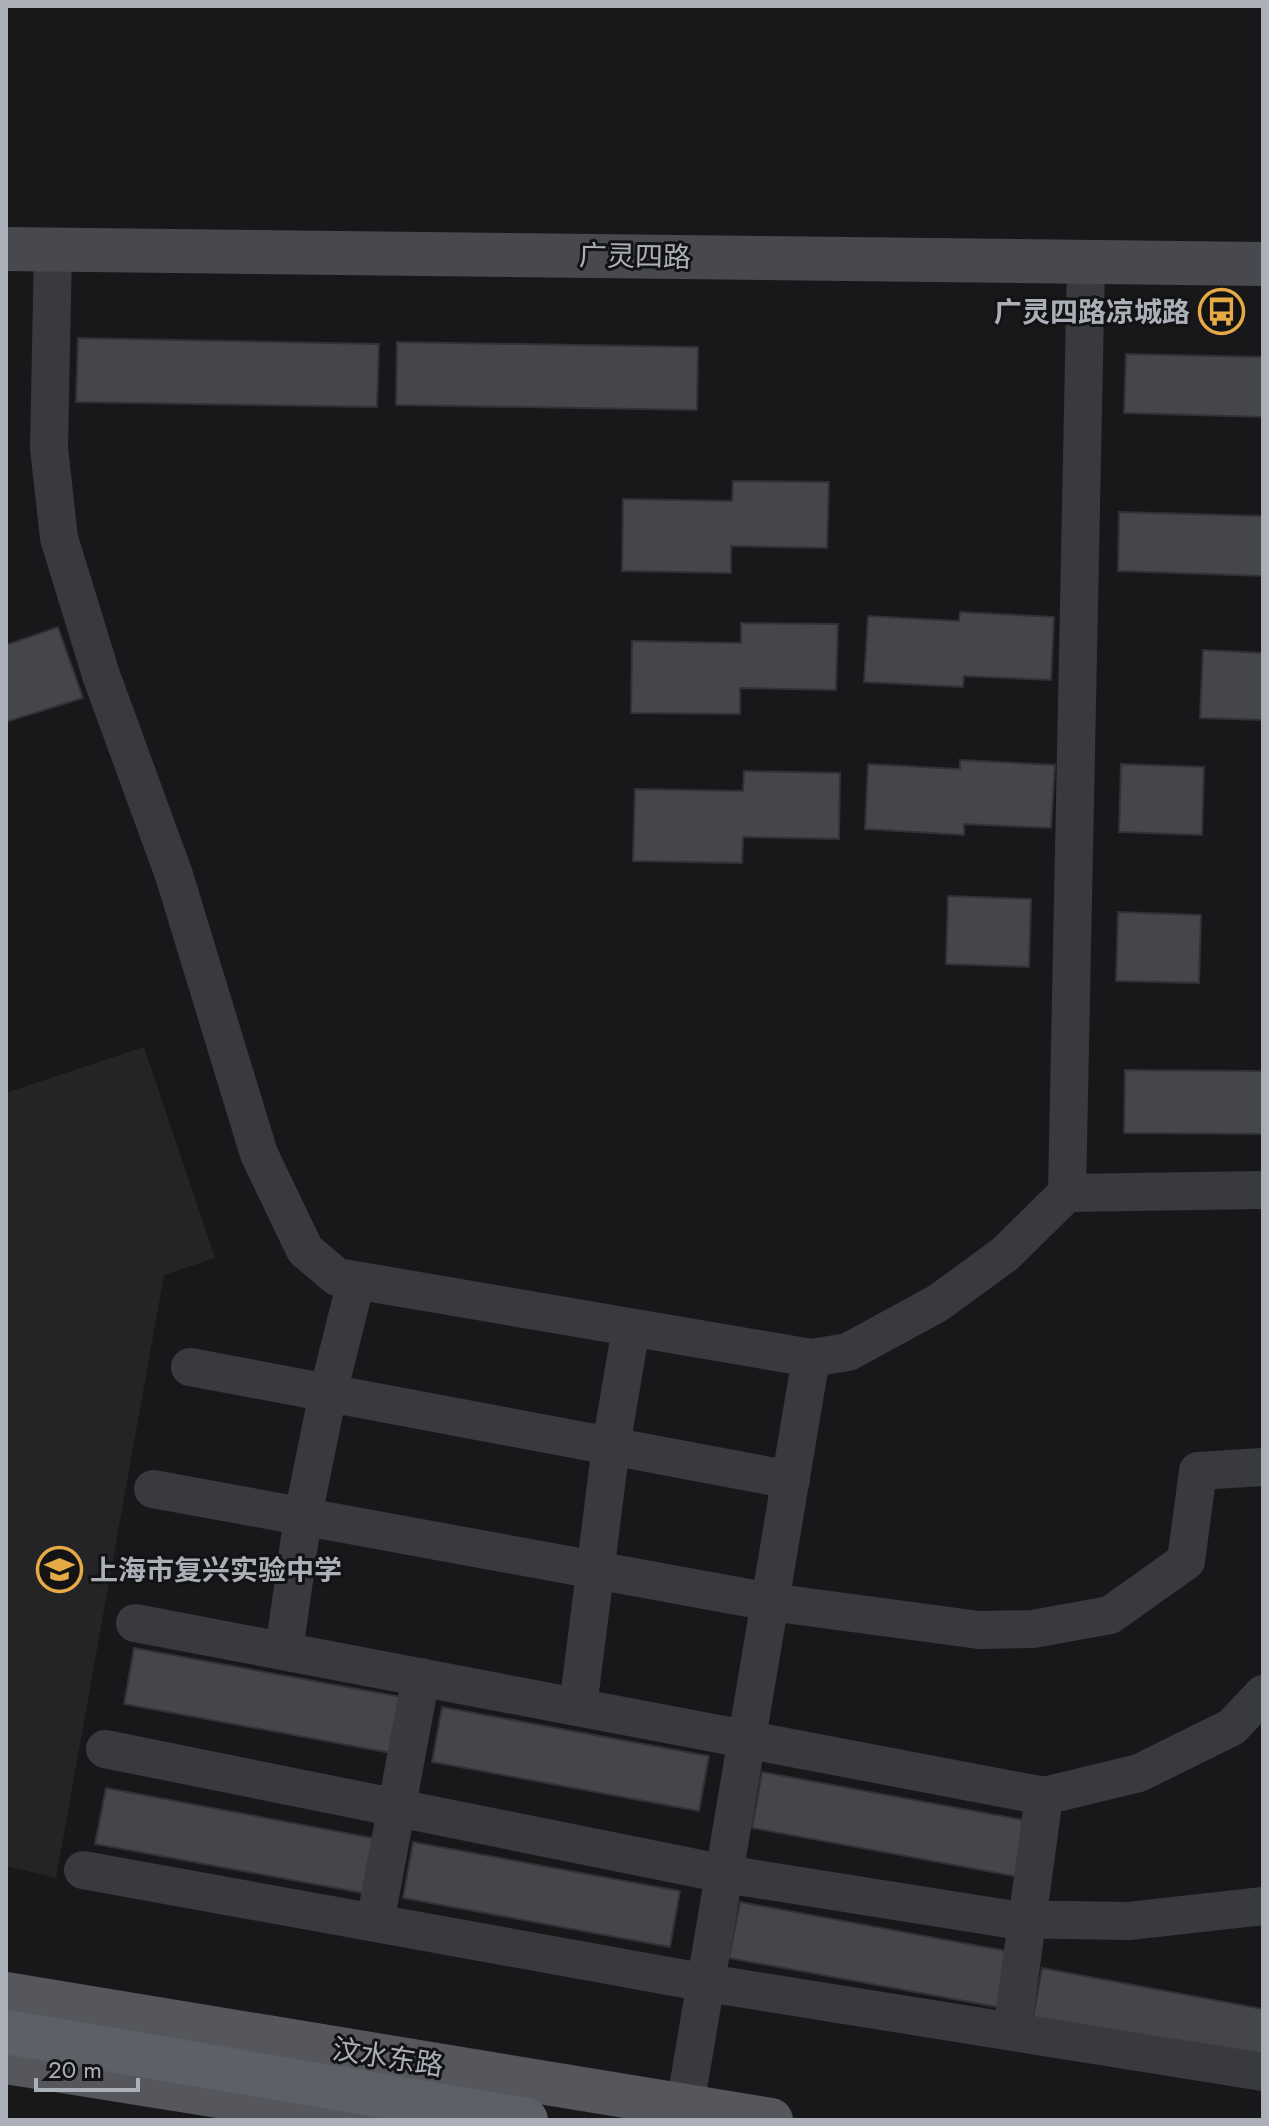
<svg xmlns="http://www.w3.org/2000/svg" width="1269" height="2126" font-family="Jost,'Noto Sans SC',sans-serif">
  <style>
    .built { fill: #242427 }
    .building { fill: #45464a; stroke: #323236; stroke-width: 2 }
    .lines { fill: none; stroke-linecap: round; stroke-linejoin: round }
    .minor { stroke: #393a3e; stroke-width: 38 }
    .secondary { stroke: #47494e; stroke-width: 44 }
    .primary { stroke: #55575d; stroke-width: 44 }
    .trunk { stroke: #5d6066; stroke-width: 44 }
    .labels { text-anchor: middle; stroke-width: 6; stroke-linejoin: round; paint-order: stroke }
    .street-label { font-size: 28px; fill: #abb0b8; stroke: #131315 }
    .poi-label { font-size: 28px; font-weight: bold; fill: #abb0b8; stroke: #131315; text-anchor: end }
  </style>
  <rect width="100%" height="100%" fill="#18181a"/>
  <path class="built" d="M 144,1047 L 215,1258 L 164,1275 L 56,1878 L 6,1866 L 6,1093 Z"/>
  <path class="building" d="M 78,338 L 379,344 L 377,407 L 76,402 Z
    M 397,342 L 698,347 L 697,410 L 396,405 Z
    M 1126,354 L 1263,357 L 1263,417 L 1124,413 Z
    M 733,481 L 829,482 L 827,548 L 731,546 L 731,573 L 622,571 L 623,499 L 732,501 Z
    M 1119,512 L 1263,516 L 1263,576 L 1118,571 Z
    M 960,612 L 1054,617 L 1051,680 L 964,676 L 963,687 L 864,682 L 868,616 L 959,621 Z
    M 741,623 L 838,624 L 836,690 L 740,688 L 740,714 L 631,713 L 632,641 L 741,643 Z
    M 58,627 L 83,698 L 6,722 L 6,645 Z
    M 1203,650 L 1263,653 L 1263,720 L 1200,718 Z
    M 960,760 L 1055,765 L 1051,828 L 964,824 L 964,835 L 865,829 L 868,764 L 960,769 Z
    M 1121,764 L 1204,767 L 1202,835 L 1119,832 Z
    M 744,771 L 840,773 L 839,839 L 743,837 L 742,863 L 633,861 L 635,789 L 743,791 Z
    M 948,896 L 1031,899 L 1029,967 L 946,964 Z
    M 1118,912 L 1201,915 L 1199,983 L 1116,981 Z
    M 1125,1070 L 1263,1071 L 1263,1134 L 1124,1133 Z
    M 134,1648 L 402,1697 L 391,1753 L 124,1704 Z
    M 442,1707 L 709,1756 L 699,1811 L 432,1762 Z
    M 762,1772 L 1029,1821 L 1019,1877 L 752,1828 Z
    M 106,1788 L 373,1838 L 363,1893 L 95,1844 Z
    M 413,1842 L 680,1891 L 670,1947 L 403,1898 Z
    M 740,1902 L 1007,1951 L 997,2007 L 729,1958 Z
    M 1042,1968 L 1263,2009 L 1263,2066 L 1032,2024 Z"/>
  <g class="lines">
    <path class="minor" d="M 53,249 L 49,448 L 59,538 L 101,675 L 174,875 L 259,1154 L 305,1250 L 337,1277 L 811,1358 L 685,2106
      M 1067,1193 L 1086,262
      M 811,1358 L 848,1352 L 938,1303 L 1005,1254 L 1067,1193 L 1263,1190
      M 190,1367 L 791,1480
      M 153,1489 L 770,1602 L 979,1630 L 1033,1629 L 1110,1615 L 1186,1561 L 1198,1471 L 1263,1467
      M 135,1623 L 1044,1796 L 1139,1773 L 1232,1727 L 1263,1694
      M 284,1651 L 303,1516 L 328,1393 L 356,1281
      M 578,1707 L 611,1446 L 631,1328
      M 105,1749 L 725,1874 L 1008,1919 L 1129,1921 L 1263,1906
      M 83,1870 L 707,1983 L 1263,2072
      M 375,1923 L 421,1677
      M 1012,2032 L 1044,1796"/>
    <path class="secondary" d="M 6,249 L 1263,264"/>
    <path class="primary" d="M 6,1994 L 771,2120
      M 6,2062 L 369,2120"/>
    <path class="trunk" d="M 6,2032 L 526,2120"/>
  </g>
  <defs>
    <symbol id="bus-ring" viewBox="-11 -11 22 22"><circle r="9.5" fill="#131315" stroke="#e5a945" stroke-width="1.5"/><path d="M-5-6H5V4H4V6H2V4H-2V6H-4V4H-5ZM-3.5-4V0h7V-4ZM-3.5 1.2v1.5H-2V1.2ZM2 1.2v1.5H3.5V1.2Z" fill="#e5a945"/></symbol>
    <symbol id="school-ring" viewBox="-11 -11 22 22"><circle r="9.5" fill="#131315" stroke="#e5a945" stroke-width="1.5"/><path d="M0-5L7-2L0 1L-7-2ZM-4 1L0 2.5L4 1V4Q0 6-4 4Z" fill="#e5a945"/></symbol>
  </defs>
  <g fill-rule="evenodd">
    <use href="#bus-ring" x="1196" y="286" width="51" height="51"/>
    <use href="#school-ring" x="34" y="1544" width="51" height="51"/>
  </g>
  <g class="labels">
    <g class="street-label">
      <text transform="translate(635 256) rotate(1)" y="10">广灵四路</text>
      <text transform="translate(388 2057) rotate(9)" y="10">汶水东路</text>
    </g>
    <g class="poi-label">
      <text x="1190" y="322">广灵四路凉城路</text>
      <text x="90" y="1580" text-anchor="start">上海市复兴实验中学</text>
    </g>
  </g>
  <rect width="1269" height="2126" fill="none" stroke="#abb0b8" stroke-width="16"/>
  <path d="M36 2078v12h102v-12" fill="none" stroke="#abb0b8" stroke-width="4"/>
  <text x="48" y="2078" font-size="24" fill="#abb0b8" stroke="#131315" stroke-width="6" paint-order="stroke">20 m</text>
</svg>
